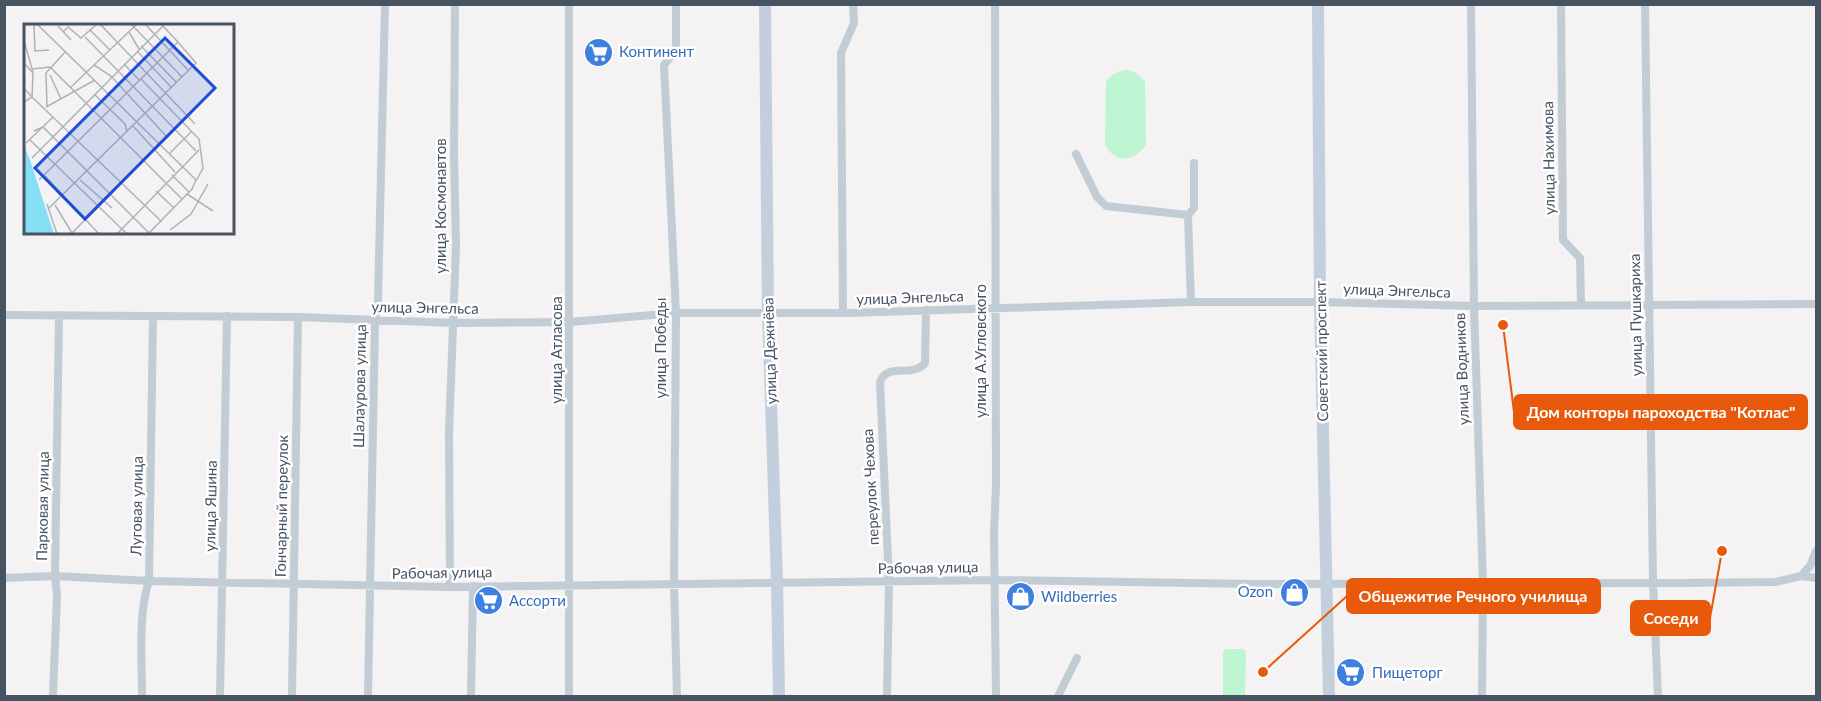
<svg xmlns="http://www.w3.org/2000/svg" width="1821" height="701" font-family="Lato,sans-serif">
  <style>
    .green { fill: #bdf5d2 }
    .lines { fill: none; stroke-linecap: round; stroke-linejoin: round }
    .street { stroke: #c1ccd4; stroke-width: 8 }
    .secondary { stroke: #c3cfdc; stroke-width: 12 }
    .labels { text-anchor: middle; stroke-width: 5; stroke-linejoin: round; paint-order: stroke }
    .shop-label { font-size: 15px; fill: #366cbe; stroke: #fff; text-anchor: start }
    .street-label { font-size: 15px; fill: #475562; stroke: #fff }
    .inset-road { fill: none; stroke: #afb3b8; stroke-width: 1.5 }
    .view { fill: #1d4ed8; fill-opacity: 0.15; stroke: #1d4ed8; stroke-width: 3 }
    .inset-edge { fill: none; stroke: #475562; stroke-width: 3 }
    .leader { fill: none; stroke: #e8590c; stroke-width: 2 }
    .callout-dot { fill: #e8590c; stroke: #fff; stroke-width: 2 }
    .callout { fill: #e8590c; stroke: #e8590c; stroke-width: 2 }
    .callout-label { font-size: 16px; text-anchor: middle; font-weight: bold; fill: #fff }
  </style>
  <rect width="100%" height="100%" fill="#f4f2f2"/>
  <path class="green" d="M 1127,70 L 1136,73 L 1145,81 L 1146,145 C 1135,162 1114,164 1105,144 L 1106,82 C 1111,74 1118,71 1127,70 Z
    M 1225,649 L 1243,649 L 1246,651 L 1245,696 L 1223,696 L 1223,652 Z"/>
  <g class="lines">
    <path class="street" d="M 676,4 L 676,50 L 664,65 L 676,313 L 674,583 L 677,696
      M 995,4 L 996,485 L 994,534 L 996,696
      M 1471,4 L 1474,306 L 1483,584 L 1482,696
      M 1561,4 L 1563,240 L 1580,258 L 1581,304
      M 1645,4 L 1653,583 L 1658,696
      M 1076,154 L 1097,197 L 1106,206 L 1188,215
      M 1191,302 L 1188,215 L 1194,208 L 1194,163
      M 843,313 L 841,53 L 854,23 L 853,4
      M 4,315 L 298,317 L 454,323 L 570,322 L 676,313 L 849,313 L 1191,302 L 1320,302 L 1474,306 L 1816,304
      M 1801,576 L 1810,566 L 1816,551
      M 4,578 L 55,576 L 149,581 L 450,587 L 995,580 L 1254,584 L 1681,583 L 1775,582 L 1801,576 L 1816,578
      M 450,587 L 449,434 L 456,245 L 454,154 L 455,4
      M 53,696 L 57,595 L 55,576 L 59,315
      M 142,696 C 142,662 138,612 149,581 L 153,316
      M 220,696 L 227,316
      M 292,696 L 298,317
      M 368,696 L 375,321 L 378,300 L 385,4
      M 471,696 L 473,586
      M 569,696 L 569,4
      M 887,696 L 889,582 L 880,382 C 887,362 913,378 925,363 L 926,310
      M 1058,696 L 1077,658"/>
    <path class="secondary" d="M 765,4 L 768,313 L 777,582 L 779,696
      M 1318,4 L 1320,302 L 1329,696"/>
  </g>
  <defs>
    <symbol id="supermarket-disc" viewBox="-11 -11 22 22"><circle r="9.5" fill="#3f7fe0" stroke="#fff"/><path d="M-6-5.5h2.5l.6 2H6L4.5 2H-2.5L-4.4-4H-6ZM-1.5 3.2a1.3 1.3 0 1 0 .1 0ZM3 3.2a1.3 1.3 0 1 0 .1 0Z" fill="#fff"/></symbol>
    <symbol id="shop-disc" viewBox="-11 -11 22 22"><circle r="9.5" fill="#3f7fe0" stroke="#fff"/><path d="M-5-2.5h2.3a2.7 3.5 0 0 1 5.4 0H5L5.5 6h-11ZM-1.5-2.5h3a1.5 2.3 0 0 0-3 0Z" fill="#fff"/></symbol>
  </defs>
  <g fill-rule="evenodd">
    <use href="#supermarket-disc" x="582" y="36" width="33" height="33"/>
    <use href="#shop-disc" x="1278" y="576" width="33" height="33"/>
    <use href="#shop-disc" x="1004" y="580" width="33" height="33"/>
    <use href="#supermarket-disc" x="472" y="584" width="33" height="33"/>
    <use href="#supermarket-disc" x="1334" y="656" width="33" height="33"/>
  </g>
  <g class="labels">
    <g class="shop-label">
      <text x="619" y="57">Континент</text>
      <text x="1273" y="597" text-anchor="end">Ozon</text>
      <text x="1041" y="602">Wildberries</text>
      <text x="509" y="606">Ассорти</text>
      <text x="1372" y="678">Пищеторг</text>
    </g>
    <g class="street-label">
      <text transform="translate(1549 158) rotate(-91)" y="5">улица Нахимова</text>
      <text transform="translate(441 206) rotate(-90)" y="5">улица Космонавтов</text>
      <text transform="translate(1397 291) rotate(2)" y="5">улица Энгельса</text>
      <text transform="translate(910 298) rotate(-2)" y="5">улица Энгельса</text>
      <text transform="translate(425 308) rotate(1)" y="5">улица Энгельса</text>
      <text transform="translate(1636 315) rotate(-91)" y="5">улица Пушкариха</text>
      <text transform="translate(661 348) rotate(-90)" y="5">улица Победы</text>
      <text transform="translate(557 350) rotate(-90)" y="5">улица Атласова</text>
      <text transform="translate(770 351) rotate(-92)" y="5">улица Дежнёва</text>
      <text transform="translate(981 351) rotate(-90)" y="5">улица А.Угловского</text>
      <text transform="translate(1322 351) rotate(-91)" y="5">Советский проспект</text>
      <text transform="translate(1462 369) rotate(-92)" y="5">улица Водников</text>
      <text transform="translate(360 386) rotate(-89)" y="5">Шалаурова улица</text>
      <text transform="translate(871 487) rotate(-93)" y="5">переулок Чехова</text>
      <text transform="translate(43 506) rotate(-89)" y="5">Парковая улица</text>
      <text transform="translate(137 506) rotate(-89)" y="5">Луговая улица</text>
      <text transform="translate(211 506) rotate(-89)" y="5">улица Яшина</text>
      <text transform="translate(282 506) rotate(-89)" y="5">Гончарный переулок</text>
      <text transform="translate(928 568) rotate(-1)" y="5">Рабочая улица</text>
      <text transform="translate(442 573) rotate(-1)" y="5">Рабочая улица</text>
    </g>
  </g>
  <g transform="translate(24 24)">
    <rect width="210" height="210" fill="#f4f2f2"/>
    <path d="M 0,121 L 6,136 L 30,210 L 0,210 Z" fill="#85e0f6"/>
    <path class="inset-road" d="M 10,0 L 11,27 L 25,26M 13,0 L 172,156 L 168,165 L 124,210M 76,0 L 171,100M 107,0 L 158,53M 121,0 L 164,46M 137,0 L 154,18M 34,2 L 47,16M 66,6 L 86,26M 39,8 L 44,3 L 57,14 L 73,0M 105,8 L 115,25M 61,13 L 172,127M 0,17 L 9,48M 117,22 L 152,58M 113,27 L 147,63M 0,39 L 9,49 L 8,73 L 138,198M 100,40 L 115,56M 70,41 L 87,52 L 143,113M 26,43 L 158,175M 8,45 L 26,43M 26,51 L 37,75M 117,55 L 175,115 L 179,144 L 172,157M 47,63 L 113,0M 0,64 L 8,73 L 0,78M 70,70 L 101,100 L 103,108M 23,82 L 22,49 L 42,27M 22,83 L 71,56M 109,102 L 151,148M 10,107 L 19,103 L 125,209M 6,116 L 103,210M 2,119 L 29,93M 146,129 L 168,107M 8,134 L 139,2M 148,151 L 165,168M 21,152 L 75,210M 15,156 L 154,18 L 172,39 L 25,184M 56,156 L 88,184M 132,167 L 150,184M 163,170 L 189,187M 23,180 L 33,210M 31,181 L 48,209M 146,206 L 167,190 L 184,160M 47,210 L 164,92M 93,210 L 175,126"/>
    <path class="view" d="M 141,14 L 191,64 L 61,195 L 11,144 Z"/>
    <rect width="210" height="210" class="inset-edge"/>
  </g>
  <path class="leader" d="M1503 325L1514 412M1263 672L1347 596M1722 551L1710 618"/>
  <g class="callout-dot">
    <circle cx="1503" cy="325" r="6"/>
    <circle cx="1263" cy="672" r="6"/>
    <circle cx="1722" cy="551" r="6"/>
  </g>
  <g class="callout">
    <rect x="1514" y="395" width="293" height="34" rx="6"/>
    <rect x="1347" y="579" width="253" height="34" rx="6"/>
    <rect x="1631" y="601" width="79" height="34" rx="6"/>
  </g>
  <g class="callout-label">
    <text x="1661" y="418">Дом конторы пароходства "Котлас"</text>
    <text x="1473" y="602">Общежитие Речного училища</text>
    <text x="1671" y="624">Соседи</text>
  </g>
  <rect width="1821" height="701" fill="none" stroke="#475562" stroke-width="12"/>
</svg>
